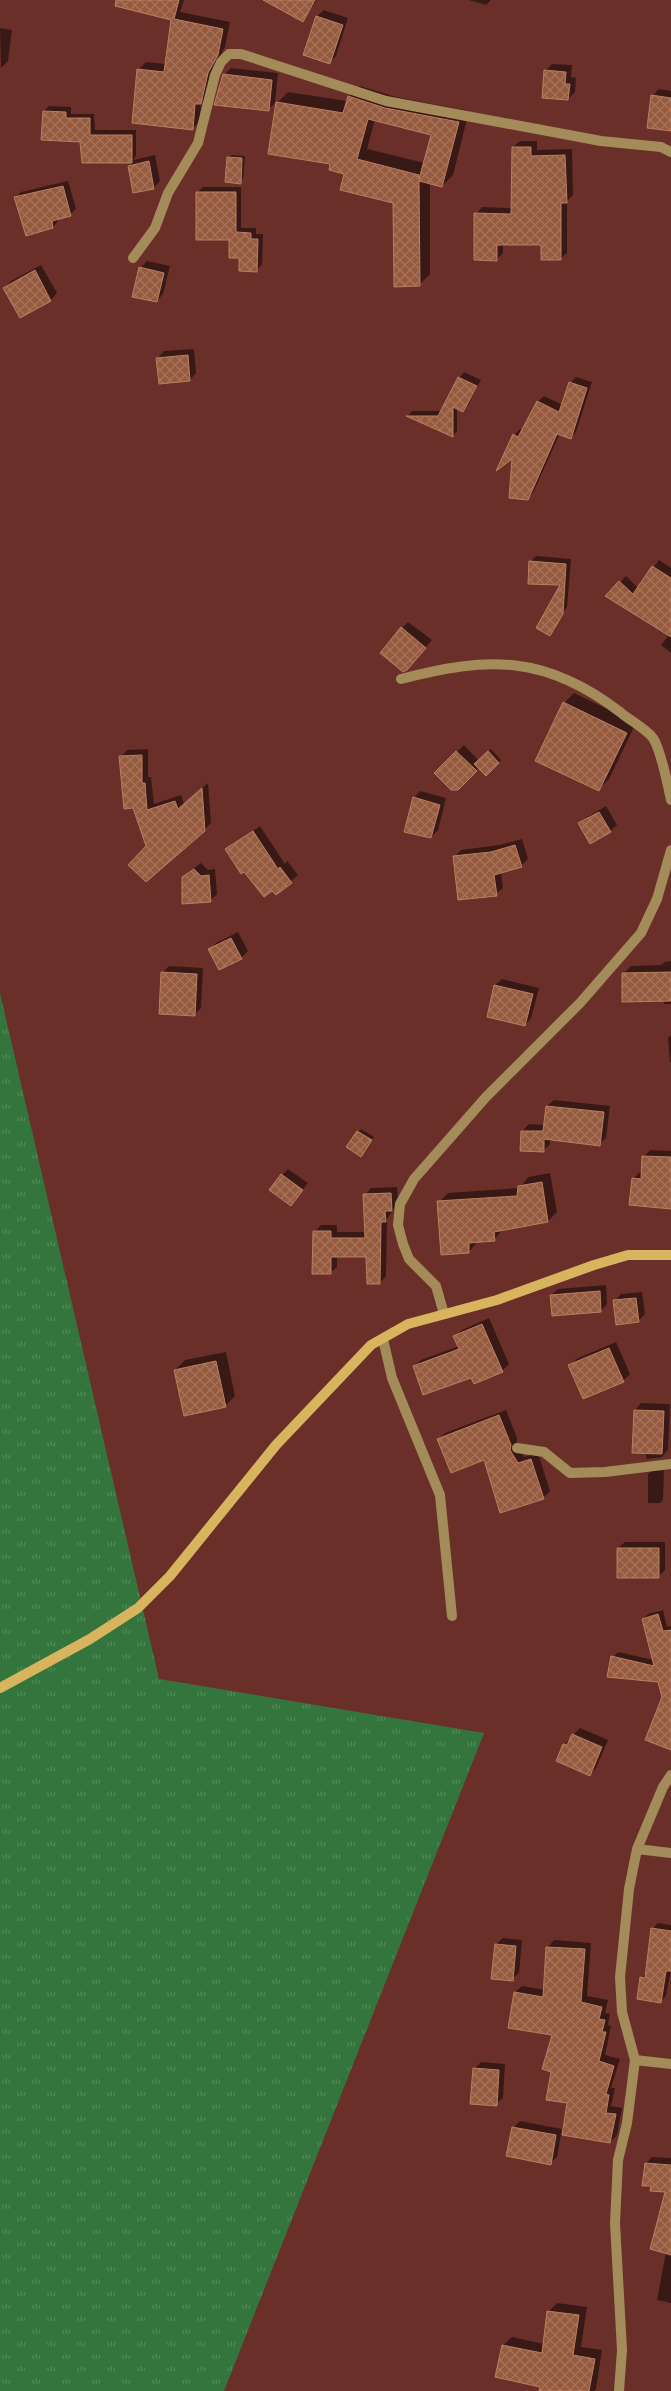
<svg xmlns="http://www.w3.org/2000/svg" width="671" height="2391" font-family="'PT Sans',sans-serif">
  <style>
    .grass { fill: url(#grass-tufts) }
    .shadow { fill: #0007; fill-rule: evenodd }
    .building { fill: url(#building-cross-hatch); stroke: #bb7e60; fill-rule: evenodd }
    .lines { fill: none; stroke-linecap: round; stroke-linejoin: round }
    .street { stroke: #a38c59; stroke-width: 10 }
    .secondary { stroke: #d8b45e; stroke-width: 10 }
  </style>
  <defs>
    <pattern id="grass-tufts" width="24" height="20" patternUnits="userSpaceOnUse" patternTransform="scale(1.25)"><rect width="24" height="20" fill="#33753c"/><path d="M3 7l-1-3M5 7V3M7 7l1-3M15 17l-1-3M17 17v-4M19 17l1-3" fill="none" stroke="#518958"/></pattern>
    <pattern id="building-cross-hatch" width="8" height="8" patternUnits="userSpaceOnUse" patternTransform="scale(1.25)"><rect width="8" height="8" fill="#965b3f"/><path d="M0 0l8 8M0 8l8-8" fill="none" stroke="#a6735b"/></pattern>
  </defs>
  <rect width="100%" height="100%" fill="#6b2f2a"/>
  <path class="grass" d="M 0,993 L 159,1679 L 484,1733 L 224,2391 L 0,2391 Z"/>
  <path class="shadow" d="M 147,0 L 184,0 L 180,12 L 230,22 L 225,47 L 215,65 L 208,95 L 201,102 L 200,121 L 193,128 L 138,70 L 146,62 L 166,64 L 172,19 Z
    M 279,0 L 317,0 L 303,20 Z
    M 469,0 L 491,0 L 486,5 Z
    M 324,10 L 348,18 L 336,56 L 329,63 L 317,16 Z
    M 0,28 L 12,30 L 8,61 L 1,68 Z
    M 552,64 L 572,65 L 571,77 L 576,78 L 575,92 L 568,99 L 543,97 L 546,70 Z
    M 231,68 L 278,73 L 275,103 L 268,110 L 224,75 Z
    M 360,86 L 396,97 L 469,111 L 453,175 L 442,186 L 430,183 L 430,274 L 419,285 L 394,202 L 332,163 L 277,103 L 288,92 L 347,101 L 349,96 ZM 375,119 L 432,134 L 425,163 L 367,149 Z
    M 659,89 L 671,91 L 671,130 L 652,96 Z
    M 49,106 L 71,107 L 71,114 L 94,114 L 95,130 L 136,130 L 136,156 L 133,160 L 155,155 L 160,181 L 154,188 L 129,166 L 133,162 L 83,162 L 81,141 L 44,111 Z
    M 520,141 L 537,141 L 537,150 L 572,149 L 573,195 L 567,201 L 567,253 L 560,259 L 542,244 L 503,244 L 503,253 L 497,259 L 476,214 L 482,207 L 512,208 L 513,147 Z
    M 231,155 L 245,156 L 243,179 L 240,182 L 228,158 Z
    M 68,181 L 76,209 L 70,214 L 57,218 L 58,221 L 53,227 L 16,197 L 21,192 Z
    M 203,187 L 241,187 L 241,228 L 256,228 L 256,234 L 263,234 L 262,265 L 256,270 L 240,257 L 231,238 L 198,192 Z
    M 147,261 L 170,266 L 163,294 L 157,301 L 140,268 Z
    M 41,265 L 57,293 L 51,300 L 21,317 L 4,288 L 11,281 Z
    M 194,349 L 196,373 L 190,380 L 158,358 L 164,351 Z
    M 464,372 L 481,380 L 468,405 L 463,410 L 457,408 L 457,431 L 453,436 L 408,416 L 412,411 L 442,411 L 459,378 Z
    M 576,377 L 592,382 L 576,432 L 571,437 L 560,433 L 533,493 L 527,499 L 514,456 L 514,435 L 520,429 L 523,431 L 538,401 L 544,396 L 563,405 L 570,383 Z
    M 536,556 L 571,559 L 567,607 L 550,634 L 563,584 L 530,562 Z
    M 659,560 L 671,568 L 671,653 L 661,645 L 669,635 L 607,596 L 626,576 L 638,588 Z
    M 408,622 L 432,640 L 407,669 L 402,628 Z
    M 574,693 L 636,723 L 609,779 L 599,789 L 564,703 Z
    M 464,745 L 479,761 L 491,749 L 501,760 L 486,775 L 479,767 L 457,789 L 436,773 Z
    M 148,749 L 148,777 L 151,777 L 154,804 L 181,795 L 184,804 L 208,783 L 211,823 L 204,830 L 147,847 L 134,807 L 121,757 L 127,750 Z
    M 420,791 L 446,798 L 438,830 L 431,837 L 414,798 Z
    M 606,806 L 617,825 L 610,831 L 580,823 L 587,817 Z
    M 260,826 L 285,864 L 287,861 L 298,875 L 276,894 L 227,849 Z
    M 522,839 L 528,859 L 521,866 L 501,871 L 503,888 L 496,894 L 454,857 L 461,850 L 499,845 Z
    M 201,863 L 208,870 L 215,869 L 217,894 L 210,901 L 183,877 Z
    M 238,932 L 248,951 L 241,958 L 210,950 L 216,943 Z
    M 671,961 L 671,1004 L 664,1004 L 664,1000 L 623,974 L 631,966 L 661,965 L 665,962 Z
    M 169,966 L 203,968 L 201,1008 L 194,1015 L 162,973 Z
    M 502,979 L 539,988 L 531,1018 L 525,1025 L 495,985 Z
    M 671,1035 L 671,1062 L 670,1062 L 668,1038 Z
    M 554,1100 L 610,1106 L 606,1138 L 599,1144 L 550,1138 L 550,1144 L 543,1151 L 522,1131 L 529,1124 L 545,1125 L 547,1106 Z
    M 361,1129 L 374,1137 L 364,1152 L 358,1132 Z
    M 650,1150 L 671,1151 L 671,1208 L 633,1179 L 640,1172 L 643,1173 L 643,1157 Z
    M 288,1169 L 308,1183 L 291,1205 L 282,1175 Z
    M 550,1173 L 557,1212 L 548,1221 L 503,1229 L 494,1240 L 478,1241 L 469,1252 L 439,1202 L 448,1193 L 520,1188 L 528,1177 Z
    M 397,1187 L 398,1203 L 387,1219 L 386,1276 L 380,1283 L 367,1256 L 337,1256 L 337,1267 L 330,1273 L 314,1232 L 321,1225 L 337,1225 L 337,1232 L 366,1232 L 365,1195 L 371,1188 Z
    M 606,1285 L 607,1304 L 601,1311 L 551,1295 L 558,1289 Z
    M 642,1292 L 645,1314 L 638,1321 L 615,1301 L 621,1294 Z
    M 489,1318 L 509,1364 L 502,1371 L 472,1377 L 414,1366 L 421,1360 L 459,1346 L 455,1336 L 462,1330 Z
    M 616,1342 L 630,1374 L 623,1381 L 570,1366 L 576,1359 Z
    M 226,1352 L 235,1396 L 225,1406 L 175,1370 L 185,1360 Z
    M 641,1403 L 670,1404 L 668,1450 L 662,1457 L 647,1459 L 635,1410 Z
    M 506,1410 L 517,1438 L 517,1443 L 524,1457 L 538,1453 L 550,1491 L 543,1498 L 484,1458 L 438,1439 L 445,1433 Z
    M 664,1470 L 663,1500 L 660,1503 L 648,1503 L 648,1474 L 651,1471 Z
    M 625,1542 L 665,1542 L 665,1570 L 658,1577 L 618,1548 Z
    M 663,1610 L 667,1627 L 671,1626 L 671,1682 L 613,1657 L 618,1652 L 654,1660 L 643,1619 L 648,1614 Z
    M 580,1728 L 608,1740 L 596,1768 L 590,1774 L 564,1745 Z
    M 658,1923 L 671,1925 L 671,1970 L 666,1996 L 661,2001 L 642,1978 L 647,1972 L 652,1929 Z
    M 503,1938 L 522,1940 L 519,1973 L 512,1979 L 496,1944 Z
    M 554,1940 L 591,1943 L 587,1996 L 608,2000 L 605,2013 L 610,2014 L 608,2025 L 611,2026 L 605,2055 L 620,2059 L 611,2088 L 615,2088 L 611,2106 L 622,2108 L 617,2135 L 610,2142 L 569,2102 L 553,2071 L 554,2034 L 515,1992 L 522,1986 L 545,1990 L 548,1947 Z
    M 481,2062 L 505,2064 L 503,2098 L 496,2104 L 474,2069 Z
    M 520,2121 L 562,2129 L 557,2157 L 550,2163 L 514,2127 Z
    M 652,2157 L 671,2158 L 671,2303 L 657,2300 L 666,2252 L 666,2191 L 652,2185 L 646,2163 Z
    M 557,2303 L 587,2307 L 581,2347 L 602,2350 L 596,2389 L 594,2391 L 550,2391 L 541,2386 L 503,2345 L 512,2337 L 544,2344 L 548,2312 Z"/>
  <path class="building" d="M 116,0 L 179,0 L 174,19 L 223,29 L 218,55 L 208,73 L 201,104 L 195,104 L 193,130 L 132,123 L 137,69 L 164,72 L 171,20 L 115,6 Z
    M 263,0 L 315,0 L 303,22 Z
    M 316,16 L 343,25 L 330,64 L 303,55 Z
    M 544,70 L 566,72 L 565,84 L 570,84 L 568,100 L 542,98 Z
    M 223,74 L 272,80 L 269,111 L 214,105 Z
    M 651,95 L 671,98 L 671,131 L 647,128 Z
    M 348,96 L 385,108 L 459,122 L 442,187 L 419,181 L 420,286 L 394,287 L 393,203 L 340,190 L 344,174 L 329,170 L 330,164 L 268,154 L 276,102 L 343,113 ZM 368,119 L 431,135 L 419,179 L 419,175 L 357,159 Z
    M 43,111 L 66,112 L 66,118 L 90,118 L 90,135 L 132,135 L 132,163 L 82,163 L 80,142 L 41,140 Z
    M 512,147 L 531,147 L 531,156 L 565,155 L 567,203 L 561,203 L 561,260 L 541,260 L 541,245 L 497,245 L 497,261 L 474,260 L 474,213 L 511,214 Z
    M 227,157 L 242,158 L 241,184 L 225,182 Z
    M 149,161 L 154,189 L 133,193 L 128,166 Z
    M 63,186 L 71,216 L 52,221 L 53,228 L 26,236 L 14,197 Z
    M 196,192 L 236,192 L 236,232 L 251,233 L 251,239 L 258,239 L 257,272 L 239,271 L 239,258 L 229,258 L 229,240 L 196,240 Z
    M 139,267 L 164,273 L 157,302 L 132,297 Z
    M 35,270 L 51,301 L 20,318 L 3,288 Z
    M 188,355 L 190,381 L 159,384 L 156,358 Z
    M 458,377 L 477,386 L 463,412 L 453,407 L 453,437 L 406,416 L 438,416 Z
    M 569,382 L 587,388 L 571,439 L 557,434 L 528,500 L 509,498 L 512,459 L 496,471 L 513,434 L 518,437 L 537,401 L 559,412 Z
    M 529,561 L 566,564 L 563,614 L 550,636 L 536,628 L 560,585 L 528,584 Z
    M 652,566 L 671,578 L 671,637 L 605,596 L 619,581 L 633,594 Z
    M 401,627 L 426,648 L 407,670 L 403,672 L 380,653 Z
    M 563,702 L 627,733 L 599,791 L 535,761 Z
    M 456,751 L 477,771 L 458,790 L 451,790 L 434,773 Z
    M 488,751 L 499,763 L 486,776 L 474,764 Z
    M 142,755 L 142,783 L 145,783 L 147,810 L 175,801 L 178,809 L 202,788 L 205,831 L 146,882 L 128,865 L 146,846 L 133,808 L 124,809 L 119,756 Z
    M 413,797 L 440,805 L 431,838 L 404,832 Z
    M 599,812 L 611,832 L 590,844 L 578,823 Z
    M 253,831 L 278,869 L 280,867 L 292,883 L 276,895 L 272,891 L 264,897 L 244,872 L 241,874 L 225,849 Z
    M 515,845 L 522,867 L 494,875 L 497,896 L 458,900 L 453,856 L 491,852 Z
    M 194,869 L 201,876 L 209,875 L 211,902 L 182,904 L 182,877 Z
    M 231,938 L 242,959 L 219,970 L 208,949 Z
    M 161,972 L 197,974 L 195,1016 L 159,1014 Z
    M 671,972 L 671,1001 L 622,1002 L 622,973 Z
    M 494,985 L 533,994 L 525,1026 L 487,1017 Z
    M 546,1106 L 604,1112 L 600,1146 L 544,1139 L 544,1152 L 520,1151 L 521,1131 L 543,1131 Z
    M 357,1131 L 372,1140 L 361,1157 L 346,1147 Z
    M 642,1156 L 671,1157 L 671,1209 L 629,1205 L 632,1178 L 641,1179 Z
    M 281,1174 L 303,1190 L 291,1206 L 269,1190 Z
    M 542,1182 L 548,1222 L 494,1232 L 495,1241 L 469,1243 L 469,1253 L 441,1255 L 437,1201 L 517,1196 L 518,1186 Z
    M 391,1193 L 392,1211 L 385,1211 L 386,1222 L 381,1222 L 380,1284 L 367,1284 L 366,1257 L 331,1257 L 331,1274 L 312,1274 L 313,1231 L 331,1231 L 331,1238 L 365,1238 L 363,1194 Z
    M 600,1291 L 601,1312 L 552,1316 L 550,1295 Z
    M 636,1298 L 639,1322 L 616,1325 L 613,1300 Z
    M 482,1324 L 503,1372 L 474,1384 L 471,1378 L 423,1395 L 413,1366 L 459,1349 L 453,1336 Z
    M 609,1348 L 624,1382 L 583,1399 L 568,1365 Z
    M 216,1361 L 226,1407 L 184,1416 L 174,1370 Z
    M 634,1410 L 664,1411 L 662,1454 L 632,1453 Z
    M 499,1415 L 511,1445 L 510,1450 L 518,1463 L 531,1459 L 544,1499 L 500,1513 L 484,1460 L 451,1473 L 437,1439 Z
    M 617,1548 L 659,1548 L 659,1578 L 617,1578 Z
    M 658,1614 L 663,1631 L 671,1630 L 671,1750 L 645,1740 L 662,1697 L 658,1682 L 607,1677 L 611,1656 L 654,1666 L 642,1619 Z
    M 572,1734 L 602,1747 L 590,1776 L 556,1761 L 563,1744 L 567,1745 Z
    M 651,1928 L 671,1931 L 671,1971 L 666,1971 L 661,2003 L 637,1999 L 640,1977 L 645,1978 Z
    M 495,1944 L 516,1946 L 513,1981 L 491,1979 Z
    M 546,1947 L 585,1949 L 581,2002 L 602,2007 L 599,2019 L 605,2020 L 602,2032 L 606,2032 L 599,2061 L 614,2066 L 606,2094 L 609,2095 L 606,2113 L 616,2114 L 610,2143 L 562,2135 L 567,2103 L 546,2100 L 551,2072 L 542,2069 L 552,2035 L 508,2028 L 514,1992 L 543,1997 Z
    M 473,2068 L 499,2070 L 497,2106 L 470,2104 Z
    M 512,2127 L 556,2135 L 551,2165 L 506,2156 Z
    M 645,2163 L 671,2165 L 671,2255 L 650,2249 L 665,2192 L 650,2191 L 651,2186 L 642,2186 Z
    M 547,2311 L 579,2315 L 573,2355 L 595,2359 L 589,2391 L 539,2391 L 540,2387 L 495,2377 L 502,2345 L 542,2353 Z"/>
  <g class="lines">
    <path class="street" d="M 133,258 L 155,228 L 168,193 L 198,143 L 215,75 L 221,62 L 229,54 L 241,54 L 386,101 L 601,141 L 661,147 L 671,152
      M 401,679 C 488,656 546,655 620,712 C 629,720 645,728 653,738 C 661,750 668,786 671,800
      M 444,1314 L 436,1286 L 409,1259 L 403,1244 L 398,1225 L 400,1204 L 414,1179 L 486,1097 L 580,1003 L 641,933 L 657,899 L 671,850
      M 383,1339 L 392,1378 L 440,1495 L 452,1616
      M 517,1448 L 544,1452 L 570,1473 L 605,1472 L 671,1464
      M 637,1849 L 671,1853
      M 635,2060 L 671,2064
      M 619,2391 L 622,2350 L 615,2223 L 618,2160 L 627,2123 L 635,2060 L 622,2012 L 620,1977 L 629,1889 L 637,1849 L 663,1787 L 671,1775"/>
    <path class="secondary" d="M 0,1688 L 90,1639 L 138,1608 L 170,1576 L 276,1445 L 371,1345 L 408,1324 L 497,1300 L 594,1265 L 628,1255 L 671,1255"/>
  </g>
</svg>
